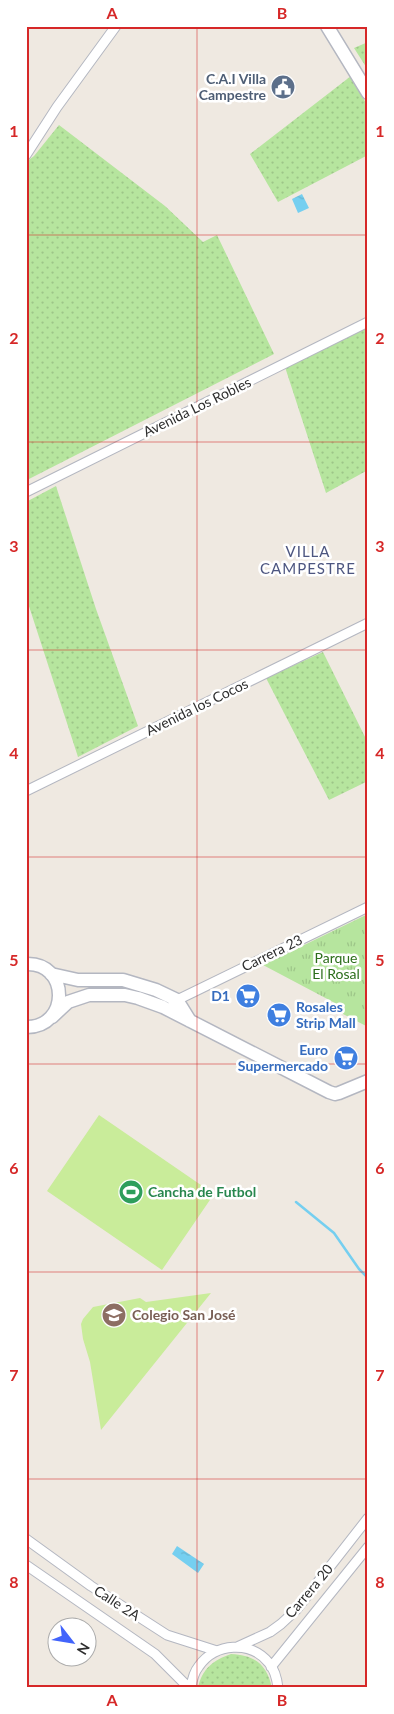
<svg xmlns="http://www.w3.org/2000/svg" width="394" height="1714" font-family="Lato,sans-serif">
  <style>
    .grass { fill: url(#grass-dots) }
    .park { fill: url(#park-tufts) }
    .pitch { fill: #c9ec9a }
    .water { fill: url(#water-ripples) }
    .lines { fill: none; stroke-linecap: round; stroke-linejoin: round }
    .stream { stroke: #75cff0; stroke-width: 2.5 }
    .street-casing { stroke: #b4b7c1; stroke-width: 11 }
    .secondary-casing { stroke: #b4b7c1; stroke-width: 15 }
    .street { stroke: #fff; stroke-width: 9 }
    .secondary { stroke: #fff; stroke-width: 12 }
    .grid { fill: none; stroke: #d62828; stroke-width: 1; stroke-opacity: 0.55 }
    .labels { text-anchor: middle; stroke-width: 5; stroke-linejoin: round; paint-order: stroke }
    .service-label { font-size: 14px; font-weight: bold; fill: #4e5e75; stroke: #fff; text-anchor: end }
    .street-label { font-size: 14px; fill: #2e2e2e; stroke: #fff }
    .park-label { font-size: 14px; fill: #2c6e1b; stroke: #fff }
    .shop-label { font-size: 14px; font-weight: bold; fill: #366cbe; stroke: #fff; text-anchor: end }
    .leisure-label { font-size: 14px; font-weight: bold; fill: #27864d; stroke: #fff; text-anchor: start }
    .education-label { font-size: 14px; font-weight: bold; fill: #785e54; stroke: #fff; text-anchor: start }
    .neighbourhood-label { font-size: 15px; letter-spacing: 1px; fill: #4d5680; stroke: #fff }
    .neatline { fill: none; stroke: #d62828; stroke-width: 2 }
    .grid-label { font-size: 16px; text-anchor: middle; font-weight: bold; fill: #d62828 }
  </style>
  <defs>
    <pattern id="grass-dots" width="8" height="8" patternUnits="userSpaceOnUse" patternTransform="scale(1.25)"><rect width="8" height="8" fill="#b6e59e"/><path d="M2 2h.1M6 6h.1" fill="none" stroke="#9dc588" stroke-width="1.8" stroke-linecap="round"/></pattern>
    <pattern id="park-tufts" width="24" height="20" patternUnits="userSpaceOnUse" patternTransform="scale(1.25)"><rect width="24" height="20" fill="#b6e59e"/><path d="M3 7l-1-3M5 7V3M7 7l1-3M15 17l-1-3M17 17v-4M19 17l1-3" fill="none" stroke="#9dc588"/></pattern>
    <pattern id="water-ripples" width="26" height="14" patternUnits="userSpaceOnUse" patternTransform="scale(1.25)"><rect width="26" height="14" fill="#75cff0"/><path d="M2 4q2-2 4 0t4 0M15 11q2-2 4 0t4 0" fill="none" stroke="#66b2ce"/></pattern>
  </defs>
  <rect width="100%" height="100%" fill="#efe9e1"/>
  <path class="grass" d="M 368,42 L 368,70 L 354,48 Z
    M 351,76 L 368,107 L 368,155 L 278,202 L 250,154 Z
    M 59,125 L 165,206 L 203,242 L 217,235 L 274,354 L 27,480 L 26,162 L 34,156 Z
    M 368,326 L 368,470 L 326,493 L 285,367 Z
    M 56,486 L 96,609 L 138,726 L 78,757 L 26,597 L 26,502 Z
    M 323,652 L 368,743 L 368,781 L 329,800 L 266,678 Z
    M 231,1654 C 254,1655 267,1664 272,1688 L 198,1688 C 202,1669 213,1660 231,1654 Z"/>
  <path class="park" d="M 368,914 L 368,1027 L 343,1014 L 333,1002 L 263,965 Z"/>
  <path class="pitch" d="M 99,1115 L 214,1194 L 162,1270 L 47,1191 Z
    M 211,1293 L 101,1430 L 90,1362 L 83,1339 L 81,1324 L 83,1319 L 93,1307 L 140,1298 L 146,1302 Z"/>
  <path class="water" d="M 302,194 L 309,208 L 298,213 L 292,199 Z
    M 177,1546 L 204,1564 L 198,1573 L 172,1554 Z"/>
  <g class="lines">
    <path class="stream" d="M 296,1202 L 334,1233 L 359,1269 L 368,1278"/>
    <defs>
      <path id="street" d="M 26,155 L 57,107 L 116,26
        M 26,492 L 368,322
        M 26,791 L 368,623
        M 173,1002 L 368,907
        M 26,1539 L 91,1586 L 167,1635 L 217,1651
        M 26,1565 L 155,1654 L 189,1688
        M 237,1647 L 270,1632 L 281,1624 L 296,1610 L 368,1518
        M 271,1667 L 368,1547
        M 191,1688 C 192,1680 194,1672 199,1666 C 215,1643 251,1640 269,1663 C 275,1670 277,1679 278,1688"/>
      <path id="secondary" d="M 327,26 L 368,93
        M 26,964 C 70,962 70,1028 26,1027
        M 51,974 L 78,980 L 123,980 L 156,990 L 177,1000 L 190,1021
        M 52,1017 L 68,1002 L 89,995 L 125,995 L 138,998 L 163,1007 L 329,1092 L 335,1094 L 339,1093 L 368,1081"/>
    </defs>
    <use href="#street" class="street-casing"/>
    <use href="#secondary" class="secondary-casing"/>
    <use href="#street" class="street"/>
    <use href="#secondary" class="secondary"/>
  </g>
  <path class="grid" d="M 197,26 L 197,1688M 26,235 L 368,235M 26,442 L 368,442M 26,650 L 368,650M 26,857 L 368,857M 26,1064 L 368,1064M 26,1272 L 368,1272M 26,1479 L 368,1479"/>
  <defs>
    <symbol id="civic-disc" viewBox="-11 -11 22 22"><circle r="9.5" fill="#5c6f8a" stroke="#fff"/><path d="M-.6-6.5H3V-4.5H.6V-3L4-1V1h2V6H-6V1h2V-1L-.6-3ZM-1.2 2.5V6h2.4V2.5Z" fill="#fff"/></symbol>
    <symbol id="supermarket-disc" viewBox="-11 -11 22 22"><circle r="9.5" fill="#3f7fe0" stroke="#fff"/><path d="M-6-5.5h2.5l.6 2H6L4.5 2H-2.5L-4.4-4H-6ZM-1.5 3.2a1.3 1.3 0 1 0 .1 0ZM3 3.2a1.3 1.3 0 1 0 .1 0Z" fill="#fff"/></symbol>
    <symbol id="stadium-disc" viewBox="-11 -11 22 22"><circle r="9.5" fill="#2e9e5b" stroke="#fff"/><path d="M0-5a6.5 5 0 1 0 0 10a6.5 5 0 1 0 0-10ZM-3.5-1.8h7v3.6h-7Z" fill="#fff"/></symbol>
    <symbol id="school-disc" viewBox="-11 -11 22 22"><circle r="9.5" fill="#8d6e63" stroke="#fff"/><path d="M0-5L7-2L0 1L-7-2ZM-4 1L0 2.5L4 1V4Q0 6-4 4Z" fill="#fff"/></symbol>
  </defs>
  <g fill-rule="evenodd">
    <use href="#civic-disc" x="269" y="73" width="28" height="28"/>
    <use href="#supermarket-disc" x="234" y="982" width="28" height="28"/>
    <use href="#supermarket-disc" x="265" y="1001" width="28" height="28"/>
    <use href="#supermarket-disc" x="332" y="1044" width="28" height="28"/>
    <use href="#stadium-disc" x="117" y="1178" width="28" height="28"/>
    <use href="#school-disc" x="100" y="1301" width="28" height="28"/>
  </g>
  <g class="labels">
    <g class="service-label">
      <text x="266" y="84">C.A.I Villa<tspan x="266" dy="16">Campestre</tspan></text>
    </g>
    <g class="street-label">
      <text transform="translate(197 407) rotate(-26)" y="5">Avenida Los Robles</text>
      <text transform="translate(197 707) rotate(-26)" y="5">Avenida los Cocos</text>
      <text transform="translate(272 953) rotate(-26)" y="5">Carrera 23</text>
      <text transform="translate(309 1591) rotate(-50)" y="5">Carrera 20</text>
      <text transform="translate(117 1603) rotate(33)" y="5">Calle 2A</text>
    </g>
    <g class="park-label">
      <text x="336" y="963">Parque<tspan x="336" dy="16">El Rosal</tspan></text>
    </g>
    <g class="shop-label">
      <text x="230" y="1001">D1</text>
      <text x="296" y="1012" text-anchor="start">Rosales<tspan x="296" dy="16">Strip Mall</tspan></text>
      <text x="328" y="1055">Euro<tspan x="328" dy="16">Supermercado</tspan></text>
    </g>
    <g class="leisure-label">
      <text x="148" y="1197">Cancha de Futbol</text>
    </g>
    <g class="education-label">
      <text x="132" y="1320">Colegio San José</text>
    </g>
    <g class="neighbourhood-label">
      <text x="308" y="557">VILLA<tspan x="308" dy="17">CAMPESTRE</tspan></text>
    </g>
  </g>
  <rect width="394" height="1714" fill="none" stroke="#ffffff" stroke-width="55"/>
  <g transform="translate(72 1642) rotate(121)"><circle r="24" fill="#ffffff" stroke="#ababab"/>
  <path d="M0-4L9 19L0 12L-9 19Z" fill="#4264fb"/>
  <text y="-8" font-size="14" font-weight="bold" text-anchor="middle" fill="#2e2e2e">N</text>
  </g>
  <rect x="28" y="28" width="338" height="1658" class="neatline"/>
  <g class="grid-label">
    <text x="112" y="19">A</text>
    <text x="282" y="19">B</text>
    <text x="14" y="137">1</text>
    <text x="380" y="137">1</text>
    <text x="14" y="344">2</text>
    <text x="380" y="344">2</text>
    <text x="14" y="552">3</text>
    <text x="380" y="552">3</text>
    <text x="14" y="759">4</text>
    <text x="380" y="759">4</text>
    <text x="14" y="966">5</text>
    <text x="380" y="966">5</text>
    <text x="14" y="1174">6</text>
    <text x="380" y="1174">6</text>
    <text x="14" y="1381">7</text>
    <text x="380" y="1381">7</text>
    <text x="14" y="1588">8</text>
    <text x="380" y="1588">8</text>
    <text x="112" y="1706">A</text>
    <text x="282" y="1706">B</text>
  </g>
</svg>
